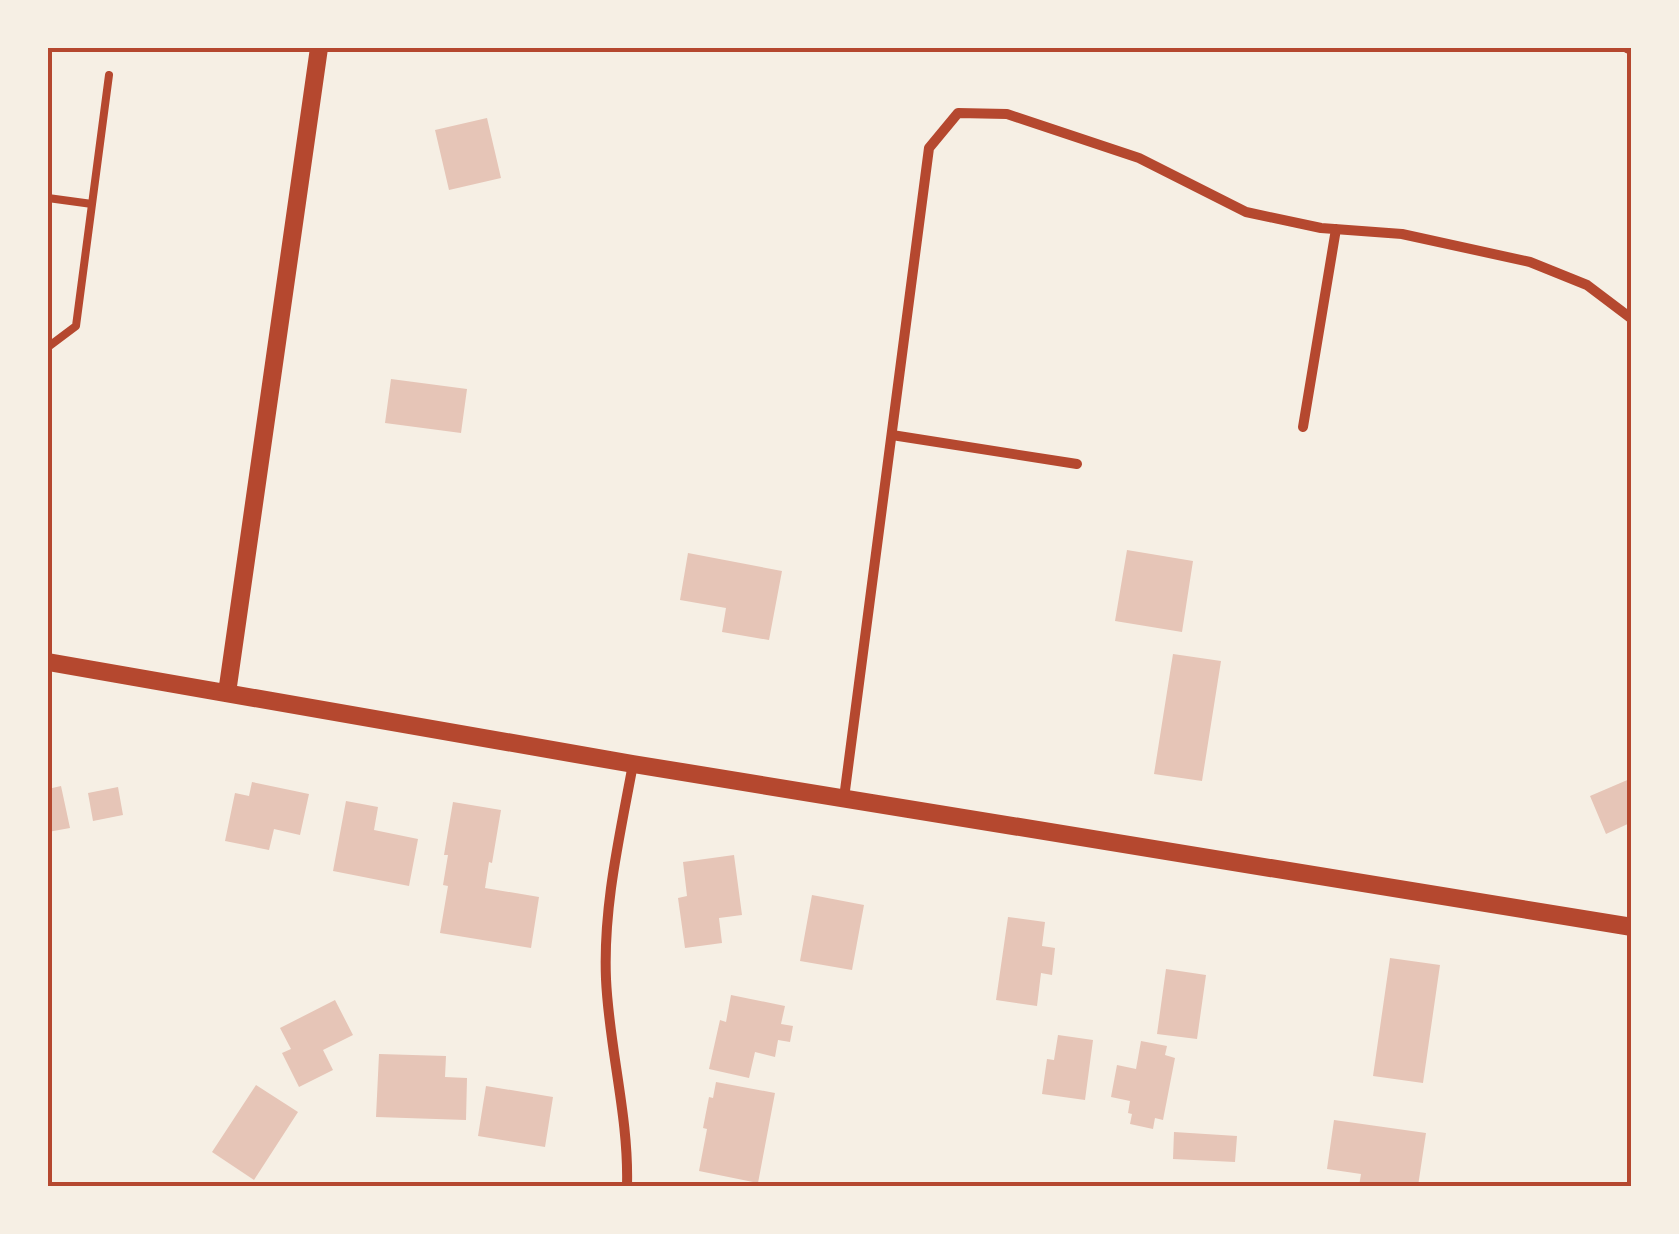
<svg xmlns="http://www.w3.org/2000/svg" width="1679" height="1234" font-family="Commissioner,sans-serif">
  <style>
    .building { fill: #e6c5b7 }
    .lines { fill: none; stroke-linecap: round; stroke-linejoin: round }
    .service { stroke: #b5482f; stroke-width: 8 }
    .minor { stroke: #b5482f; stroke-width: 10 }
    .tertiary { stroke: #b5482f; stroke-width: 18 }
    .neatline { fill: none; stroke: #b5482f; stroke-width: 4 }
  </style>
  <rect width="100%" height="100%" fill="#f6efe4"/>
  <path class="building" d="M 487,118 L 501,178 L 449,190 L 435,130 Z
    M 391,379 L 467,389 L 461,433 L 385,423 Z
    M 1127,550 L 1193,561 L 1182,632 L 1115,621 Z
    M 688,553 L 782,571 L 769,640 L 722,632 L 726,608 L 680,600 Z
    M 1173,654 L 1221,661 L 1202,781 L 1154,774 Z
    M 1632,778 L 1632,822 L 1606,834 L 1590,796 Z
    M 252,782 L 309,794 L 300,835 L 274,829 L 269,850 L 225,841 L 235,793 L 249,796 Z
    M 61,786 L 70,828 L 48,832 L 48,789 Z
    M 118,787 L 123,815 L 93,821 L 88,793 Z
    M 346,801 L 378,807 L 374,830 L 418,839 L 409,886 L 333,871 Z
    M 453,802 L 501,810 L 492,863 L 489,862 L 485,888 L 539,897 L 531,948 L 440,933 L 448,886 L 443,885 L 448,855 L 444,855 Z
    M 734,855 L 742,915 L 719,918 L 722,943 L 685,948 L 678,898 L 687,896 L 683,862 Z
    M 812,895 L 864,905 L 852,970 L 800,961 Z
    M 1008,917 L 1045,922 L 1042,946 L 1055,948 L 1052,975 L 1041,973 L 1037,1006 L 996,1000 Z
    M 1390,958 L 1440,965 L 1423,1083 L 1373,1076 Z
    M 1166,969 L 1206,975 L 1197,1039 L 1157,1034 Z
    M 731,995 L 785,1006 L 781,1024 L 793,1026 L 790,1042 L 778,1040 L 775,1057 L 755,1052 L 749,1078 L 709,1069 L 720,1020 L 726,1022 Z
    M 335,1000 L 353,1035 L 323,1050 L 333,1070 L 299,1087 L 282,1053 L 291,1049 L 280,1028 Z
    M 1058,1035 L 1093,1040 L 1085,1100 L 1042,1094 L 1047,1059 L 1054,1060 Z
    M 1141,1041 L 1167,1046 L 1165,1055 L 1175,1058 L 1163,1120 L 1155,1118 L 1153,1129 L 1130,1124 L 1132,1114 L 1128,1113 L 1130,1101 L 1111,1097 L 1117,1065 L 1136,1069 Z
    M 379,1054 L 446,1056 L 445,1077 L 467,1078 L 466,1120 L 376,1117 Z
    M 716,1082 L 775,1093 L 758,1183 L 699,1171 L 707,1129 L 703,1128 L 709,1097 L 713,1098 Z
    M 256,1085 L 298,1112 L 254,1180 L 212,1152 Z
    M 486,1086 L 553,1097 L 545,1147 L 478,1136 Z
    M 1334,1120 L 1426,1133 L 1418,1186 L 1359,1186 L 1361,1174 L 1327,1169 Z
    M 1174,1132 L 1237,1136 L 1235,1162 L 1173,1159 Z"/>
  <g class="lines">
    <path class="service" d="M 48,198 L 92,204
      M 48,347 L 76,326 L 109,75"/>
    <path class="minor" d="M 1627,48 L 1632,50
      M 1303,427 L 1336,229
      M 892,435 L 1077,464
      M 844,798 L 929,148 L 958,113 L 1007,114 L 1139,158 L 1246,212 L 1321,228 L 1402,234 L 1530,262 L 1587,285 L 1632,319
      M 627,1186 C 629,1117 609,1048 606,979 C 603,906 620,835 633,764"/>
    <path class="tertiary" d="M 48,662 L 633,764 L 1632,927
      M 227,693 L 319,48"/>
  </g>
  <rect width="1679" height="1234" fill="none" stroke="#f6efe4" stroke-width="100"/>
  <rect x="50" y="50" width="1579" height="1134" class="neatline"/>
</svg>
